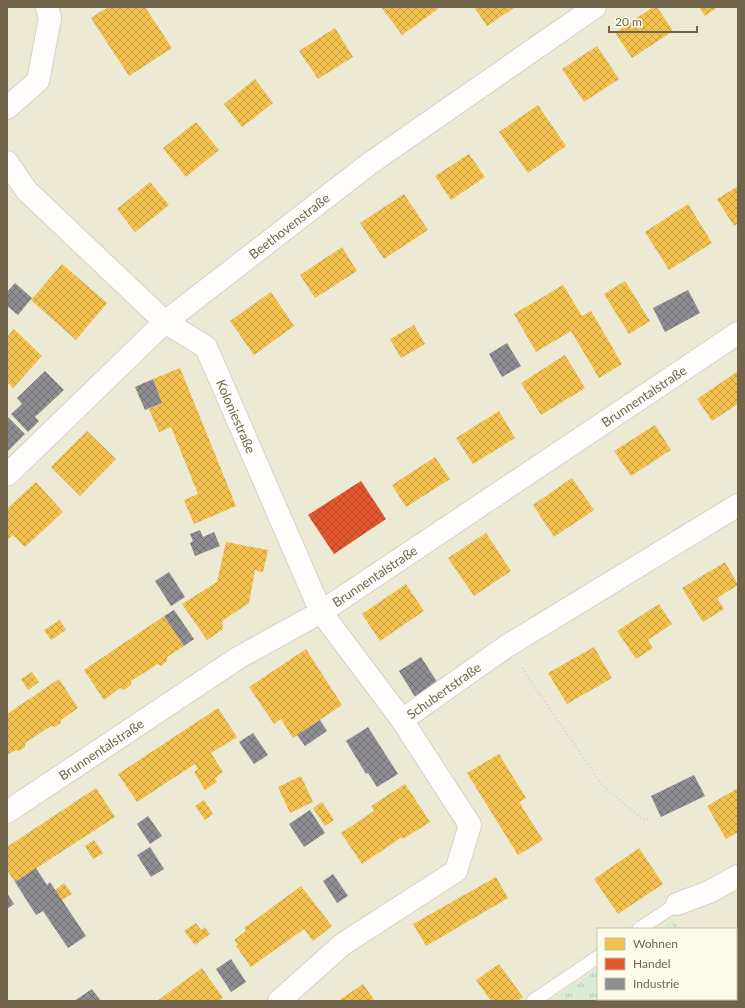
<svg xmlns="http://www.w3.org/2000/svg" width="745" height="1008" font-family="Lato,sans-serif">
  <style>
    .residential { fill: #ece9d5; fill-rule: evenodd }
    .grass { fill: url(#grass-tufts) }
    .homes { fill: url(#homes-cross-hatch) }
    .shops { fill: url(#shops-cross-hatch) }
    .industry { fill: url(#industry-cross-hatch) }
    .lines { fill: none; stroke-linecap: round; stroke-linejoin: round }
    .lane-casing { stroke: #d2d1c6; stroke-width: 15 }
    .street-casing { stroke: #d2d1c6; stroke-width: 24 }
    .path { stroke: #d5d2ca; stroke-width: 2.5; stroke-dasharray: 1 3; stroke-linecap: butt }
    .lane { stroke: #fefdfc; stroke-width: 13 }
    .street { stroke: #fefdfc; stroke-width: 22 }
    .labels { text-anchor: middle; stroke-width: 4; stroke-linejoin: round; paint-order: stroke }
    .street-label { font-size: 13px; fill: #70654b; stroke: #fdfce9 }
  </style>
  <defs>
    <pattern id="grass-tufts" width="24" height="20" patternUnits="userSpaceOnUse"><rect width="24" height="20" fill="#dbecd4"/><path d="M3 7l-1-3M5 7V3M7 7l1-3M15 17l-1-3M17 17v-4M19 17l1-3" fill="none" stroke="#b6c3ae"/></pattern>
    <pattern id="homes-cross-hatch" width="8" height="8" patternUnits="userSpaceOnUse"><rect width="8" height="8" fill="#f2c14e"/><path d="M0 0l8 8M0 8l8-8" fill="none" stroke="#c8a043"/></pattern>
    <pattern id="shops-cross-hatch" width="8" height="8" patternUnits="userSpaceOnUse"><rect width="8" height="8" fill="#e4572e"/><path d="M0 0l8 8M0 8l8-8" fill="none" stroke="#b44928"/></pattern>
    <pattern id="industry-cross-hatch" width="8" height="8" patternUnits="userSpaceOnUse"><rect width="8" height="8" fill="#8d8d92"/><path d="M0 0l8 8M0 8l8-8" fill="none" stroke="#727173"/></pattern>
  </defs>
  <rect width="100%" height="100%" fill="#f5f4e8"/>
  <path class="residential" d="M 7,7 L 738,7 L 738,1001 L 7,1001 ZM 598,929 L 736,929 L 736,999 L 598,999 Z"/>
  <path class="grass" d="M 673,920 L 679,929 L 659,929 Z
    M 598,969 L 598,999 L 732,999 L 734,1001 L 548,1001 Z"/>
  <path class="homes" d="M 108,7 L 145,7 L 172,48 L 129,76 L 91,18 Z
    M 381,7 L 437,7 L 438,9 L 402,35 Z
    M 474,7 L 515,7 L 487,26 Z
    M 653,7 L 657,7 L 673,31 L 632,58 L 615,33 Z
    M 699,7 L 718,7 L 705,16 Z
    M 335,28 L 353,57 L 318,79 L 299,51 Z
    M 597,46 L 619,79 L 584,102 L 562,69 Z
    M 255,79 L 273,103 L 242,127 L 224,104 Z
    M 538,105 L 566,146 L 528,173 L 499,132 Z
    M 196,122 L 219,150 L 186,177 L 163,148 Z
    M 469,154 L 485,177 L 451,200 L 435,176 Z
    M 150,182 L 169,205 L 135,232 L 117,209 Z
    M 738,186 L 738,223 L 734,226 L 717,199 Z
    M 404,194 L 428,230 L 384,259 L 360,223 Z
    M 688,204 L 712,243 L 669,270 L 645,232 Z
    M 342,247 L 357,271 L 315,298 L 300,275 Z
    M 62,264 L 107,303 L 76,340 L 31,300 Z
    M 625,281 L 650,321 L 629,334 L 604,294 Z
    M 563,285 L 582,316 L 591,311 L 622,364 L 599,378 L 571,331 L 536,352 L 514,314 Z
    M 271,292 L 294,326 L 254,355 L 230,321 Z
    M 414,325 L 425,344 L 401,358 L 390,339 Z
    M 14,329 L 42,356 L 13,388 L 7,382 L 7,337 Z
    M 565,355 L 585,388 L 541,415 L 521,383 Z
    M 180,368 L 236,506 L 194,524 L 184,500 L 198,494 L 171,427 L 159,432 L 149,409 L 162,403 L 153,379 Z
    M 738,371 L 738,404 L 712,421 L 697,399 Z
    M 499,411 L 515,438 L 473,464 L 456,438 Z
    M 655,425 L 671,450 L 631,476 L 614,451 Z
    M 87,431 L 116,459 L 80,496 L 51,467 Z
    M 435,457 L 450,479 L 406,507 L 392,485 Z
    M 572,478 L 594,510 L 554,537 L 533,505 Z
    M 36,482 L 63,512 L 25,547 L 13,535 L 7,540 L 7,509 Z
    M 486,533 L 511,571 L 474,596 L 448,558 Z
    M 226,542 L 268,550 L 263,572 L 255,570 L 249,603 L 222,621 L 223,629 L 207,640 L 182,604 L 217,582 Z
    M 725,562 L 738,585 L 717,598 L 724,609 L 703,622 L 682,588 Z
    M 406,584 L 424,611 L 380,641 L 362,614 Z
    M 659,604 L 672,624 L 648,640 L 653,648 L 636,659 L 617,631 Z
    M 164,616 L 184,646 L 167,657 L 167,661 L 161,666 L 158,664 L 131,681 L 131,685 L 124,690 L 120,688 L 104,700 L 84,670 Z
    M 60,620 L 66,630 L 51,640 L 44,630 Z
    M 594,647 L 612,678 L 567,704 L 548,673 Z
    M 306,649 L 342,705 L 293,738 L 281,719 L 274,724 L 249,687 Z
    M 32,672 L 39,682 L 28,690 L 21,679 Z
    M 59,679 L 78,708 L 61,720 L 61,723 L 55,727 L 51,726 L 25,743 L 25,747 L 19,751 L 16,750 L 7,755 L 7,714 Z
    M 218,708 L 237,737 L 211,753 L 223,772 L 215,778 L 217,782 L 205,790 L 194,772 L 198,769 L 195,764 L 137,802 L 118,774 Z
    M 499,754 L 526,798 L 519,802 L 543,840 L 518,855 L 467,773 Z
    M 301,776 L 313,802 L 290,813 L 278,787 Z
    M 405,784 L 430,822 L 403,839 L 402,837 L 362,864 L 341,833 L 374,811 L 371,806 Z
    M 96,788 L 115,817 L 15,882 L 7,870 L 7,847 Z
    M 738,788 L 738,832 L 726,839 L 707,806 Z
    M 204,800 L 213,814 L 205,820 L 195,806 Z
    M 322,802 L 334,820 L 325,826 L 313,808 Z
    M 94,840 L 103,853 L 93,859 L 85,846 Z
    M 639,848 L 663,884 L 618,914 L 594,879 Z
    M 496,877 L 508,898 L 426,946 L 413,924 Z
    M 64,883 L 72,894 L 62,900 L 55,890 Z
    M 301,886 L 332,926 L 313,941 L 304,929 L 251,967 L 236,946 L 238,945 L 234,940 L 246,931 L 244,928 Z
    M 196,923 L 201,930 L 205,927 L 210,934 L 195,945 L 184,931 Z
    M 499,964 L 523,997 L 517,1001 L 491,1001 L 476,980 Z
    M 202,968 L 223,998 L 218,1001 L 157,1001 Z
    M 363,984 L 375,1001 L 338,1001 Z"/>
  <path class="shops" d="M 361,481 L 386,519 L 334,554 L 308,515 Z"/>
  <path class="industry" d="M 15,283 L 32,298 L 18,315 L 7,306 L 7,292 Z
    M 688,290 L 700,313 L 665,332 L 653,308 Z
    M 507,343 L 521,366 L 502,377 L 489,354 Z
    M 45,371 L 64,390 L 35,417 L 39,421 L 28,432 L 11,414 L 22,404 L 17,398 Z
    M 153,379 L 162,403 L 145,410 L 135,387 Z
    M 8,417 L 25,434 L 7,452 L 7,418 Z
    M 200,530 L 203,537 L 214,532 L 220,546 L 195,556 L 190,543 L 193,541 L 190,534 Z
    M 169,572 L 185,597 L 171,606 L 155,581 Z
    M 174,610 L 194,639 L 184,646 L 164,616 Z
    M 421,657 L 443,691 L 420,705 L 399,671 Z
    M 320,720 L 327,731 L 305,746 L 297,735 Z
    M 368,727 L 398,774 L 377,787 L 368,773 L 366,774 L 346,741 Z
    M 253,733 L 268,755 L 254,764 L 239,742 Z
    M 694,775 L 705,796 L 661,817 L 651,796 Z
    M 310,810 L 325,833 L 304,847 L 289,824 Z
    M 148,816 L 162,836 L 150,844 L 137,824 Z
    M 150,847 L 164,869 L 151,877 L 137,855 Z
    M 36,868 L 47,885 L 50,882 L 86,936 L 68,948 L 43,911 L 36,915 L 15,882 Z
    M 333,874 L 348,896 L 337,903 L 323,881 Z
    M 7,893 L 14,904 L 7,909 Z
    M 738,954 L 738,983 L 736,981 L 736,956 Z
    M 231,959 L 246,982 L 231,992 L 216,969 Z
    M 92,989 L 101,1001 L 74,1001 Z"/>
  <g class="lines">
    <defs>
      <path id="lane" d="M 639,929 L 677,904
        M 533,1001 L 598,957"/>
      <g id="street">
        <path d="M 7,108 L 38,81 L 50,18 L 47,7"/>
        <path id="s1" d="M 7,162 L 27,191 L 165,322 L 206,347 L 321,612 L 402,720 L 470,825 L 456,871 L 343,944 L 279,1001"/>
        <path id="s2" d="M 7,475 L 165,322 L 369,164 L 595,7"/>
        <path id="s3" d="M 402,720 L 507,646 L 738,505"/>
        <path id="s4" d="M 7,812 L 238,658 L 321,612 L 738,333"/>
        <path d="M 677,904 L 709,892 L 738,876"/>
      </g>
    </defs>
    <use href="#lane" class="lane-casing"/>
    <use href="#street" class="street-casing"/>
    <path class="path" d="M 522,668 L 602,785 L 643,820 L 650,819"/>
    <use href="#lane" class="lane"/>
    <use href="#street" class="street"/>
  </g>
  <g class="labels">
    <g class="street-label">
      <text dy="5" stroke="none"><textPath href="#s2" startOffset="377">Beethovenstraße</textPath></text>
      <text dy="5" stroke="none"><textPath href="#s4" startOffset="761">Brunnentalstraße</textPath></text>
      <text dy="5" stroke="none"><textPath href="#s1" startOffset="349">Koloniestraße</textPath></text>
      <text dy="5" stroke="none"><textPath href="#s4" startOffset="437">Brunnentalstraße</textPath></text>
      <text dy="5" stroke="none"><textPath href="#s3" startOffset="51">Schubertstraße</textPath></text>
      <text dy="5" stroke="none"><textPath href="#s4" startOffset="113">Brunnentalstraße</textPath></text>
    </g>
  </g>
  <rect width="745" height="1008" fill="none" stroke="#70654b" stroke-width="16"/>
  <rect x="597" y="928" width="140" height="72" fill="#fdfce9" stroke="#c5c0aa"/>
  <rect x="605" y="938" width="20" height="12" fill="#f2c14e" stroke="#c5c0aa"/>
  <text x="633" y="948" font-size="12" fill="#70654b">Wohnen</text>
  <rect x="605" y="958" width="20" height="12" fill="#e4572e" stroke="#c5c0aa"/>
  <text x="633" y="968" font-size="12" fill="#70654b">Handel</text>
  <rect x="605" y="978" width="20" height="12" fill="#8d8d92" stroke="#c5c0aa"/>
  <text x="633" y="988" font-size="12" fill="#70654b">Industrie</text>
  <path d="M609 26v6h88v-6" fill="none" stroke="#70654b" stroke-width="2"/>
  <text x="615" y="26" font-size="12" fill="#70654b" stroke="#fdfce9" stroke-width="3" paint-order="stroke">20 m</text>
</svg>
